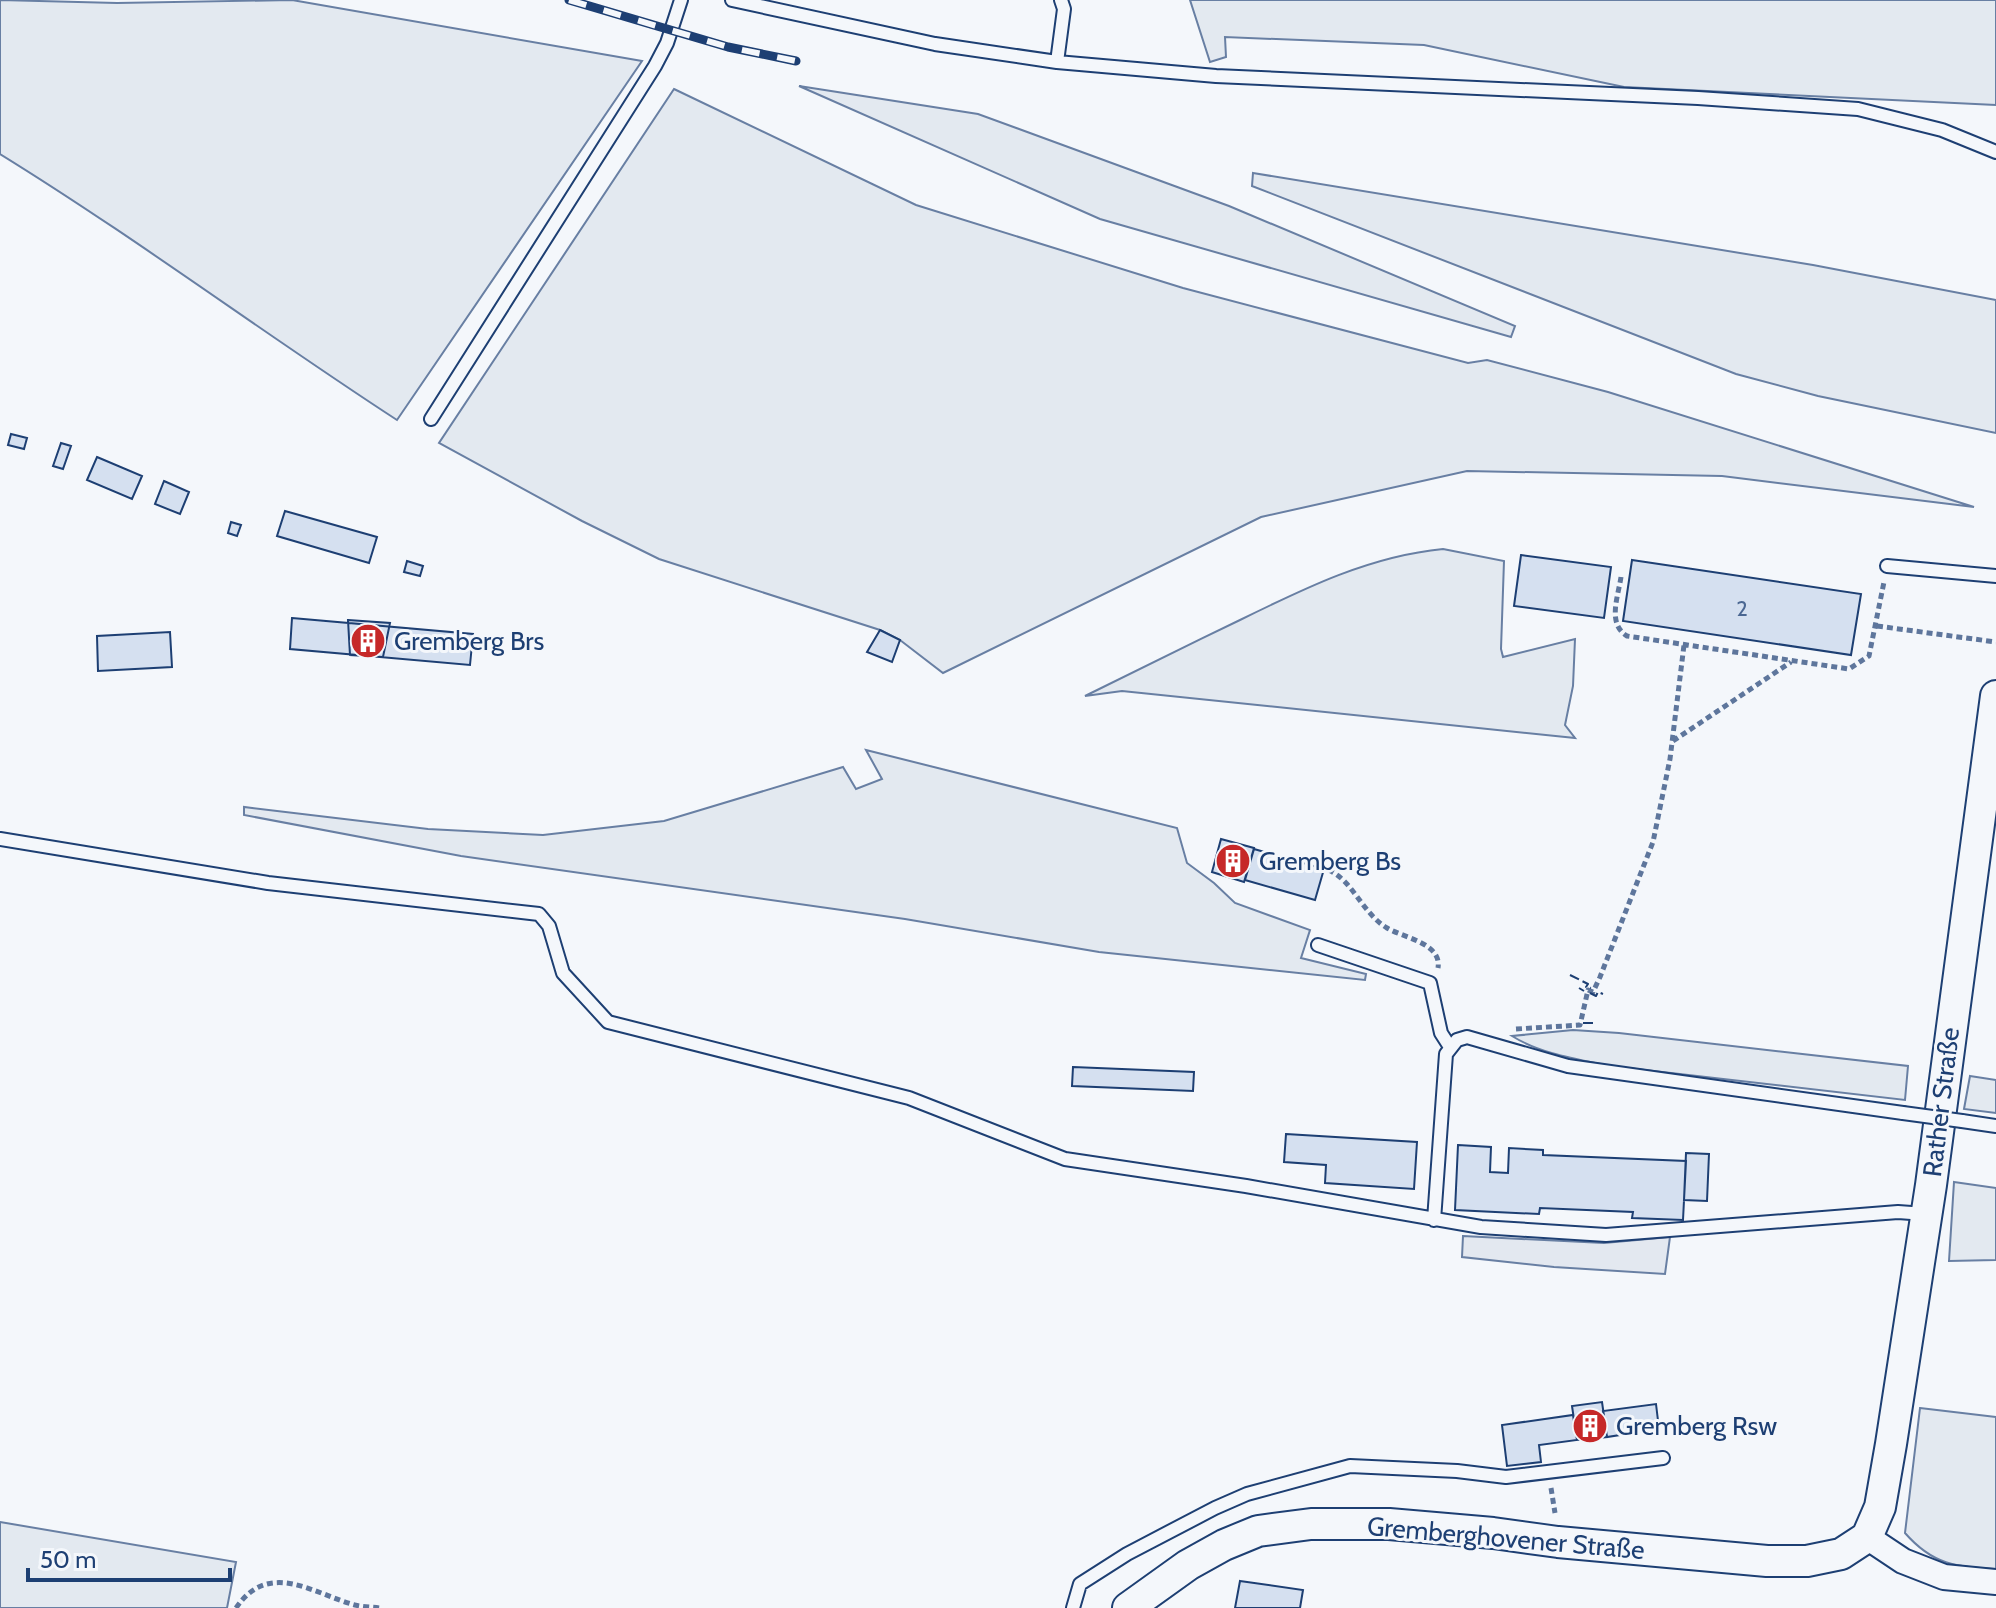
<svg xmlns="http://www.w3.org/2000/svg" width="1996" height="1608" font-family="Cabin,sans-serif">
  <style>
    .green { fill: #e3e9f0; stroke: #687fa3; stroke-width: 2 }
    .parking { fill: #e3e8f0; stroke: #687fa3; stroke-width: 2 }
    .building { fill: #d5e0f0; stroke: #1d3f73; stroke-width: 2 }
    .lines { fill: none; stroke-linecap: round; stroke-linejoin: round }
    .service-casing { stroke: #1d3f73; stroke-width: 16 }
    .minor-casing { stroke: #1d3f73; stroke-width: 28 }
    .tertiary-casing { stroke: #1d3f73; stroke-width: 34 }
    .path { stroke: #5e769c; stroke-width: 5; stroke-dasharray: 6 4; stroke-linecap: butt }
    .service { stroke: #f4f7fb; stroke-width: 12 }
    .minor { stroke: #f4f7fb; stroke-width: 24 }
    .tertiary { stroke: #f4f7fb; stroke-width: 30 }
    .rail-casing { stroke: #1d3f73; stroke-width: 9 }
    .rail { stroke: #f4f7fb; stroke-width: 6; stroke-dasharray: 18; stroke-linecap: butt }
    .service-bridge-casing { stroke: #1d3f73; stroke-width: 16; stroke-linecap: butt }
    .service-bridge { stroke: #f4f7fb; stroke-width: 12 }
    .fence { stroke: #1d3f73; stroke-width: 2; stroke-dasharray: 10 4; stroke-linecap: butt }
    .labels { text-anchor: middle; stroke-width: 6; stroke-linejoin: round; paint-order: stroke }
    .number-label { font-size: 22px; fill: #4b6792 }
    .poi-label { font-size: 26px; fill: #1d3f73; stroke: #f4f7fb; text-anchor: start }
    .street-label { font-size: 26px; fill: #1d3f73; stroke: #f4f7fb }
  </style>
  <rect width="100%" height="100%" fill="#f4f7fb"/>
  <path class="green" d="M 0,0 L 117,3 L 292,0 L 642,61 L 397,420 C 263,333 136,238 0,154 Z
    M 1190,0 L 1996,0 L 1996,105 L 1624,87 L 1424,45 L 1225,37 L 1226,57 L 1210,62 Z
    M 799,86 L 978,114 L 1229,206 L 1515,326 L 1511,337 L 1100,219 Z
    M 674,89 L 916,205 L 1183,288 L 1468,363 L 1487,360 L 1608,392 L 1974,507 L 1722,476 L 1467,471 L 1261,517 L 943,673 L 900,640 L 880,630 L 659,559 L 582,521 L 439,443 Z
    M 1253,173 L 1813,265 L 1996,300 L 1996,433 L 1818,396 L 1736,374 L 1252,186 Z
    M 1443,549 L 1504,561 L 1501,649 L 1503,657 L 1575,639 L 1573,686 L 1565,725 L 1575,738 L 1122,691 L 1085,696 C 1136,671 1188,645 1240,620 C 1305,588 1370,556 1443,549 Z
    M 866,750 L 1177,828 L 1187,863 L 1214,883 L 1235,903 L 1310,930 L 1301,958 L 1366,974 L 1365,980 L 1099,952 L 905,919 L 461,856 L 244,815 L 244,807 L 428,829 L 543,835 L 664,821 L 843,767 L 856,789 L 882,779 Z
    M 1573,1030 L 1619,1033 L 1908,1066 L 1905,1100 L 1610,1066 C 1576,1059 1541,1054 1512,1036 Z
    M 1970,1076 L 1996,1080 L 1996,1113 L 1964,1109 Z
    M 1954,1182 L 1996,1188 L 1996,1260 L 1949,1261 Z
    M 1920,1408 L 1996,1417 L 1996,1569 C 1956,1567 1933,1565 1905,1533 Z
    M 0,1522 L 236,1562 L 227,1608 L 0,1608 Z"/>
  <path class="parking" d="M 1463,1236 L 1604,1243 L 1670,1237 L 1665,1274 L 1554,1267 L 1462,1257 Z"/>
  <path class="building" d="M 11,434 L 27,438 L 24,449 L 8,445 Z
    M 61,443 L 71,446 L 63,469 L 53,466 Z
    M 97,457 L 142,476 L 132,499 L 87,480 Z
    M 164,481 L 189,492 L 180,514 L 155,504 Z
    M 285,511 L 377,537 L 369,563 L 277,536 Z
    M 231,522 L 241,525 L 237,536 L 228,533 Z
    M 1521,555 L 1611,567 L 1604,618 L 1514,606 Z
    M 1632,560 L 1861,594 L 1851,655 L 1623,621 Z
    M 407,561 L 423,566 L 420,576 L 404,572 Z
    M 292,618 L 473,634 L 470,665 L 290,649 Z
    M 348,620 L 390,623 L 383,657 L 350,655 Z
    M 880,630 L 900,640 L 892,662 L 867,652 Z
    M 170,632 L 172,667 L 98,671 L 97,636 Z
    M 1221,839 L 1254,848 L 1244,882 L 1212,872 Z
    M 1254,849 L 1324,869 L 1315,900 L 1245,880 Z
    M 1073,1067 L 1194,1072 L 1193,1091 L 1072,1086 Z
    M 1286,1134 L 1417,1142 L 1414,1189 L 1325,1183 L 1326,1165 L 1284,1162 Z
    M 1458,1145 L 1491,1147 L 1490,1172 L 1508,1173 L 1509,1148 L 1543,1150 L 1543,1155 L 1686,1161 L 1683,1220 L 1632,1218 L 1633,1212 L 1540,1208 L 1539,1214 L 1455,1210 Z
    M 1686,1153 L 1709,1154 L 1707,1201 L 1684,1200 Z
    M 1602,1402 L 1607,1437 L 1577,1440 L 1572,1406 Z
    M 1656,1404 L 1659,1429 L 1607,1437 L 1603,1411 Z
    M 1573,1415 L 1577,1440 L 1539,1445 L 1541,1462 L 1507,1466 L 1502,1425 Z
    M 1240,1581 L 1303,1590 L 1300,1608 L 1235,1608 Z"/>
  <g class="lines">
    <defs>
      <path id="service" d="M 732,0 L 935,44 L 1057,62 L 1216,76 L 1698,98 L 1858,109 L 1942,130 L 1996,152
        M 1057,62 L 1064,9 L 1061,0
        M 431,419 L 655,66 L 667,43 L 681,0
        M 1887,566 L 1996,576
        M 0,839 L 268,883 L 539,914 L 549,926 L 563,973 L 608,1022 L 909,1098 L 1065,1159 L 1246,1186 L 1481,1227 L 1606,1235 L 1898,1212 L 1925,1214
        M 1318,945 L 1430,983 L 1441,1033 L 1450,1047
        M 1962,1121 L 1996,1126
        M 1434,1220 L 1446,1054 L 1457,1040 L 1467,1037 L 1568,1066 L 1903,1113
        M 1073,1608 L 1080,1584 L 1127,1554 L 1215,1508 L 1247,1494 L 1350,1466 L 1457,1471 L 1506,1477 L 1663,1458"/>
      <path id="minor" d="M 1867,1537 L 1903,1561 L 1944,1577 L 1996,1582"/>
      <path id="tertiary" d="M 1128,1608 L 1188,1565 L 1224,1545 L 1258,1531 L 1311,1524 L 1389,1524 L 1493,1533 L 1558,1542 L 1767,1561 L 1807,1561 L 1841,1554 L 1867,1537 L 1880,1507 L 1891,1444 L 1931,1185 L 1996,696"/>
    </defs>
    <use href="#service" class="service-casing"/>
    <use href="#minor" class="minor-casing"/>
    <use href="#tertiary" class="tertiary-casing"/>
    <path class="path" d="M 1621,577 C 1618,597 1607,624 1627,636 L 1849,669 L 1869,656 L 1884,582
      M 1877,626 L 1996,642
      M 1673,741 L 1791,662
      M 1328,870 C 1352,879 1362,913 1387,928 C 1404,938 1442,943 1438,968
      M 1516,1029 L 1580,1025 L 1588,990 L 1593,992 L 1600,977 L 1653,842 L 1670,759 L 1684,645
      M 1551,1488 L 1555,1513
      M 236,1608 C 269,1559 314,1594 355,1605 C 363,1607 372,1607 380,1608"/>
    <use href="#service" class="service"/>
    <use href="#minor" class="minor"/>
    <use href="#tertiary" class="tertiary"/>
    <defs>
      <path id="rail" d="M 569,0 L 728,47 L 796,61"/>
    </defs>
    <use href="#rail" class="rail-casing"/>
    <use href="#rail" class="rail"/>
    <defs>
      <path id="service-bridge" d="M 1903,1113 L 1962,1121"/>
    </defs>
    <use href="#service-bridge" class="service-bridge-casing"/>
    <use href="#service-bridge" class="service-bridge"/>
    <path class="fence" d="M 1570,975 L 1588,984 L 1586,987 L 1591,988
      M 1579,988 L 1584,991
      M 1590,993 L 1596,996 L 1598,992 L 1603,994
      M 1583,1023 L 1596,1023"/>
  </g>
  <defs>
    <symbol id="building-disc" viewBox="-11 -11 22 22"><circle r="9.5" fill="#c62828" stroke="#f4f7fb"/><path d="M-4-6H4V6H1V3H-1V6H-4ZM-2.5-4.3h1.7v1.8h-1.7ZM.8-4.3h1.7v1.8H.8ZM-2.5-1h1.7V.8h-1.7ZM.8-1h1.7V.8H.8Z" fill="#fff"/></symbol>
  </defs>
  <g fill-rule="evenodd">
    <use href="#building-disc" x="348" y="621" width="40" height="40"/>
    <use href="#building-disc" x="1213" y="841" width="40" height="40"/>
    <use href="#building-disc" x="1570" y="1406" width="40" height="40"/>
  </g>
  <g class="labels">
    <g class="number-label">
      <text x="1742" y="616">2</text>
    </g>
    <g class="poi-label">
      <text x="394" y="650">Gremberg Brs</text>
      <text x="1259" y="870">Gremberg Bs</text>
      <text x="1616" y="1435">Gremberg Rsw</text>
    </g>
    <g class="street-label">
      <text transform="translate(1941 1102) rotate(-83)" y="9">Rather Straße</text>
      <text transform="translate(1506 1538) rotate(5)" y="9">Gremberghovener Straße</text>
    </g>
  </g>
  <path d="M28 1568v12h202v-12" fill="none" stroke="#1d3f73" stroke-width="4"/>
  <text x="40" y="1568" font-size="24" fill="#1d3f73" stroke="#f4f7fb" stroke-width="6" paint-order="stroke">50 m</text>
</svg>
